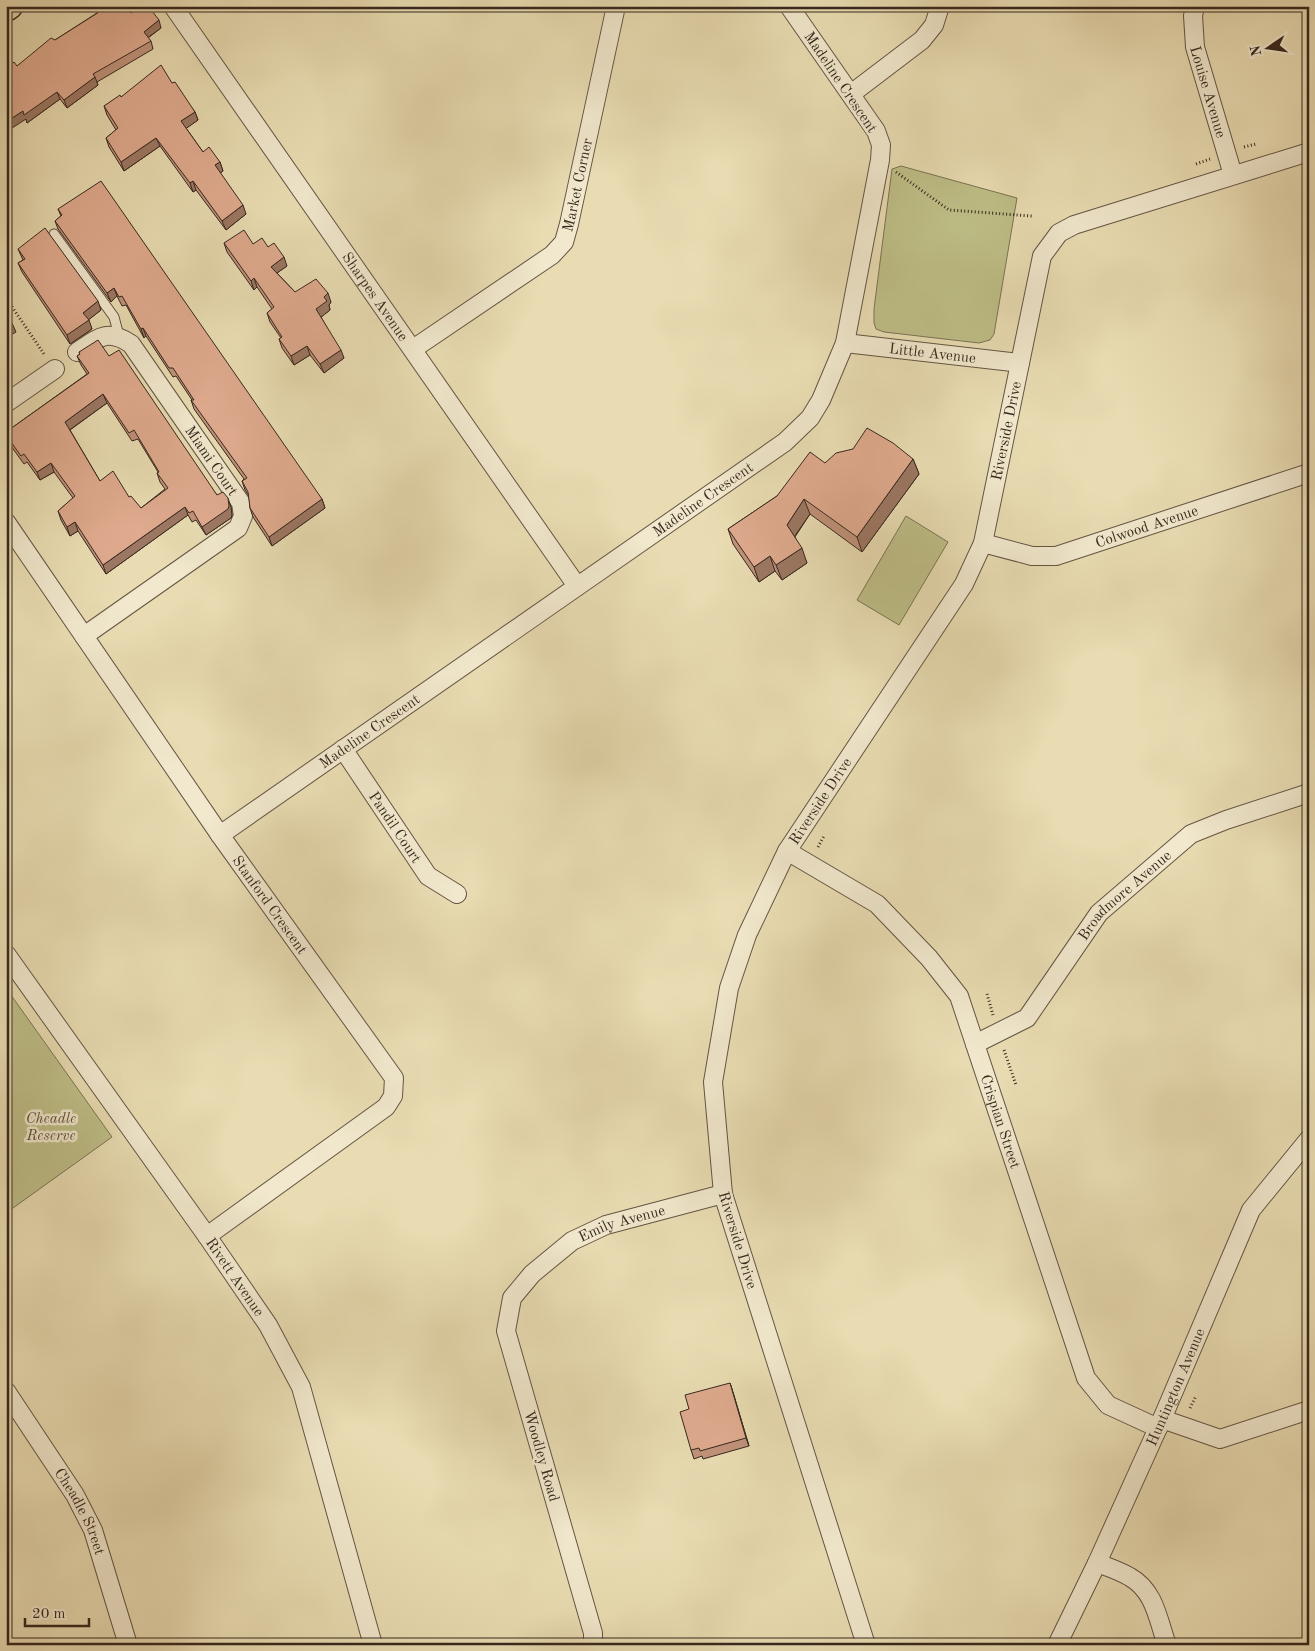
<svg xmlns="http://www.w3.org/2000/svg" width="1315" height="1651" font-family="'Old Standard TT',serif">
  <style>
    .green { fill: #bebe87; stroke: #7a7353 }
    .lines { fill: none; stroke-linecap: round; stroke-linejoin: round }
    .lane-casing { stroke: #645544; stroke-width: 11 }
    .street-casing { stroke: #645544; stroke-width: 20 }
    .primary-casing { stroke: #37281f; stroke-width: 29 }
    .path { stroke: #37281f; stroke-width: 3; stroke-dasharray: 1 2.5; stroke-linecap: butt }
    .lane { stroke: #f1e8cd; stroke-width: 9 }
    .street { stroke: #f1e8cd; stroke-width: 18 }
    .primary { stroke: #e9dcb2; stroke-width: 26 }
    .wall { fill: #c0927a; stroke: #37281f; fill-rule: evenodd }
    .shaded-wall { fill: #9c7763; stroke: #37281f }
    .building { fill: #dfaa8e; stroke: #37281f; fill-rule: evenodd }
    .labels { text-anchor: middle; stroke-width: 5; stroke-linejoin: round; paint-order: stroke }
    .street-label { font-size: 15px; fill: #37281f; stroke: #f1e8cd }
    .park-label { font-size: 15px; font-style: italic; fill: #594e39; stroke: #f1e8cd }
  </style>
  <rect width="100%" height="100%" fill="#e9dcb2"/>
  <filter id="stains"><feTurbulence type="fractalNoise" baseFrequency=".004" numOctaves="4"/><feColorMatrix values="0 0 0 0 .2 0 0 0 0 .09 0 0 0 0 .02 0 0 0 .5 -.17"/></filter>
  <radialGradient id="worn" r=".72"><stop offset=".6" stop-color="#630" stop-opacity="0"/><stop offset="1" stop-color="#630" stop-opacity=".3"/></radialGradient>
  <path class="green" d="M 901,166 L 1017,198 L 994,334 L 990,340 L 979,343 L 884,332 L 876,329 L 874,323 L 874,309 L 892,169 Z
    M 906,516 L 948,542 L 899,625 L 857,600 Z
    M 6,988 L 112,1137 L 6,1213 Z"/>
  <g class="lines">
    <defs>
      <path id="lane" d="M 54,234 L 114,317 L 119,336"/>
      <g id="street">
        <path id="s1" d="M 173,6 L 577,586"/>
        <path id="s2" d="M 1195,6 L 1193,16 L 1195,47 L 1233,175"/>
        <path d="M 851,94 L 922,40 L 934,25 L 940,6"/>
        <path id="s3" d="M 845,343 L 1020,363"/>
        <path id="s4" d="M 413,349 L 552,255 L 564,242 L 569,224 L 616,6"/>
        <path id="s5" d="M 77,352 C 98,338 107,328 131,344 L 241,503 L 243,516 L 238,528 L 84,636"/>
        <path d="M 6,403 L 55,369"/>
        <path id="s6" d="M 6,522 L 220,835 L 394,1078 L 393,1096 L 386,1107 L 207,1236"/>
        <path id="s7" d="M 983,543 L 1032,556 L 1056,556 L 1309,473"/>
        <path id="s8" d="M 343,749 L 428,876 L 457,894"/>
        <path id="s9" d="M 220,835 L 785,442 L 810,418 L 821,400 L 845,343 L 880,160 L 881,145 L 876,131 L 789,6"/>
        <path id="s10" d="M 787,851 L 877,904 L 929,958 L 959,996 L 1086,1378 L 1108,1405 L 1158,1428"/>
        <path id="s11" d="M 6,954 L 207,1236 L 268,1325 L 301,1387 L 373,1645"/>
        <path id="s12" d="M 975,1044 L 1027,1018 L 1099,913 L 1191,834 L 1226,820 L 1309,793"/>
        <path id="s13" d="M 6,1391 L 75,1495 L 93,1530 L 128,1645"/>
        <path d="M 1162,1419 L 1220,1439 L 1309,1410"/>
        <path d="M 1097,1563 C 1108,1567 1120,1571 1130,1577 C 1155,1591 1158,1620 1167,1645"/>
        <path id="s14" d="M 593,1645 L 593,1633 L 506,1331 L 512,1298 L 532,1274 L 572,1241 L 606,1225 L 723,1194"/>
        <path id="s15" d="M 866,1645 L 723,1194 L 713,1082 L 729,988 L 747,935 L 787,851 L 964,584 L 983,543 L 1042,256 L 1059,233 L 1074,225 L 1309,152"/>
        <path id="s16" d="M 1057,1645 L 1097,1563 L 1162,1419 L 1251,1210 L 1309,1139"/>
      </g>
      <path id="primary" d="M 6,8 L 9,6"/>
    </defs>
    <use href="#lane" class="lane-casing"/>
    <use href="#street" class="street-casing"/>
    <use href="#primary" class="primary-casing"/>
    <path class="path" d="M 1244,147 L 1256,144
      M 1196,164 L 1210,159
      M 896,172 L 949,210 L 1032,216
      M 6,298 L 44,354
      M 818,847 L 824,836
      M 987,994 L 993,1015
      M 1004,1050 L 1016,1085
      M 1190,1408 L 1196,1396"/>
    <use href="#lane" class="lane"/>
    <use href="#street" class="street"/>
    <use href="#primary" class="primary"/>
  </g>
  <path class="wall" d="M 94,6 L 131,13 L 161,28 L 148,38 L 151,41 L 153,49 L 97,82 L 98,85 L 67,108 L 60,99 L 27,123 L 26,119 L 17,66 L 55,40 L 97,13 Z
    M 172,83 L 195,112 L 198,120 L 186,128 L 203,152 L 220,162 L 223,171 L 220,173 L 246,214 L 226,230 L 196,190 L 193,192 L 160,146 L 124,171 L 109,147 L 106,138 L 116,130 L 107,115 L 104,106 L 121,97 Z
    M 58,209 L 322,499 L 325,508 L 272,546 L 253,517 L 250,508 L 249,496 L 245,490 L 242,481 L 244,479 L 194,409 L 191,400 L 192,400 L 176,376 L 173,377 L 146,336 L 144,338 L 126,305 L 122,306 L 117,296 L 111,302 L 58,229 L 55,221 L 61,216 Z
    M 224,243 L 253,244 L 268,247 L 287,266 L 277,273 L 295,292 L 331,302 L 329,305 L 330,310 L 321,317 L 344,358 L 324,373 L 310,355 L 294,365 L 282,348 L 279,339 L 281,338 L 270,322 L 267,313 L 272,309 L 257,287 L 254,290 L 227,252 Z
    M 18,249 L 101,310 L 88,320 L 92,329 L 70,344 L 22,272 L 18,263 L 23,260 Z
    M 79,352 L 109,356 L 217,495 L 231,507 L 232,515 L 231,518 L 206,535 L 196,520 L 192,522 L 188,515 L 106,574 L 78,531 L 70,536 L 61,520 L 58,511 L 73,498 L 54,472 L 40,480 L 27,462 L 24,464 L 8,442 L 6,436 L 6,432 L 87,374 L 81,365 L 77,356 L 80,354 ZM 107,403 L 132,441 L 138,439 L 158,472 L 157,473 L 160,482 L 165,489 L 141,508 L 129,497 L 100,481 L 70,430 Z
    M 913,459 L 919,474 L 862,552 L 810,514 L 795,537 L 807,563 L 782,580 L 775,571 L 759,582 L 733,544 L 728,529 L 777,496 L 825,463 Z
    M 730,1383 L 749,1446 L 703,1459 L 702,1456 L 694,1459 L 691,1450 Z"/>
  <path class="shaded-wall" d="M 159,20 L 161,28 L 146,39 L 144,32 Z
    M 95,77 L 98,85 L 67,108 L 64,100 Z
    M 57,92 L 60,99 L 27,123 L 26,119 L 6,132 L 6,122 L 23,111 Z
    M 195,112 L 198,120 L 184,130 L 181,121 Z
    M 156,138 L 160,146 L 124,171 L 121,162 Z
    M 220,162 L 223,171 L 219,174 L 215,165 Z
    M 193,181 L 196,190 L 193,192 L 190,183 Z
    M 243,205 L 246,214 L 226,230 L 222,221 Z
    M 284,257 L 287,266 L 274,275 L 271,267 Z
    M 254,278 L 257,287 L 254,290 L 251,281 Z
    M 114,288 L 117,296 L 111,302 L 107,293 Z
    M 328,293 L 331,302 L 329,305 L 330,310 L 320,318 L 316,309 L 324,297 Z
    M 98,301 L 101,310 L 87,321 L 89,320 L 92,329 L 70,344 L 67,335 L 83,313 Z
    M 12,323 L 16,332 L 6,338 L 6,327 Z
    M 143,328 L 146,336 L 144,338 L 141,329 Z
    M 307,346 L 310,355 L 294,365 L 291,356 Z
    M 341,350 L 344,358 L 324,373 L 320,364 Z
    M 103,394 L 107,403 L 68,431 L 65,422 Z
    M 913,459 L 919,474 L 862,552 L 857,537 Z
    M 51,463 L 54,472 L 40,480 L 37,472 Z
    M 228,498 L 231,507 L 232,515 L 231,518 L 206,535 L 202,527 Z
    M 322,499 L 325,508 L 272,546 L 269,537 Z
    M 804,499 L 810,514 L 792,540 L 787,525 Z
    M 185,507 L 188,515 L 106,574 L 103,565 Z
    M 75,522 L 78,531 L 70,536 L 67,527 Z
    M 802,548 L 807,563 L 782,580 L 776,565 Z
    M 770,556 L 775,571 L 759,582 L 754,567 Z
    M 730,1383 L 733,1392 L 749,1446 L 746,1438 Z"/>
  <path class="building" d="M 95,6 L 126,6 L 131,13 L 141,6 L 148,6 L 159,20 L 144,32 L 151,41 L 93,74 L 95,77 L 64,100 L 57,92 L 24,115 L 23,111 L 6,122 L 6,68 L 14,62 L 17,66 L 51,38 L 55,40 L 99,12 Z
    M 161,65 L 172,83 L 175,82 L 195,112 L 181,121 L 203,152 L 209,147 L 220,162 L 215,165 L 243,205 L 222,221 L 193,181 L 190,183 L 156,138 L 121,162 L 106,138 L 118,128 L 104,106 L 120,95 L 121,97 Z
    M 101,181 L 322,499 L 269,537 L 250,508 L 248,492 L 242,481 L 247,478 L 191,400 L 194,400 L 173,368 L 169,368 L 143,328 L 141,329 L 122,296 L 119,297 L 114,288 L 107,293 L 55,221 L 62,215 L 58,209 Z
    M 45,228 L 98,301 L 83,313 L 89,320 L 67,335 L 18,263 L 25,259 L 18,249 Z
    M 244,230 L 253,244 L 262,238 L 268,247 L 274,243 L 284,257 L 271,267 L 295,292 L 316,279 L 328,293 L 324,297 L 327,301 L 316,309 L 341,350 L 320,364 L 307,346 L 291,356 L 279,339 L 282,337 L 267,313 L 274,307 L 254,278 L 251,281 L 224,243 Z
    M 6,314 L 12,323 L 6,327 Z
    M 98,340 L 109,356 L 119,350 L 217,495 L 223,492 L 228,498 L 229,506 L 228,509 L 202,527 L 193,511 L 189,513 L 185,507 L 103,565 L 75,522 L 67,527 L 58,511 L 75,496 L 51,463 L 37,472 L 24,454 L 21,456 L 6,435 L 6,432 L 89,373 L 77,356 L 80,354 L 79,352 ZM 103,394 L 129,433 L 134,430 L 159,472 L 157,473 L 168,488 L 141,508 L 131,496 L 129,497 L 113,471 L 100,481 L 65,422 Z
    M 867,428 L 893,443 L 913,459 L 857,537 L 804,499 L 787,525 L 802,548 L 776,565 L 770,556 L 754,567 L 728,529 L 777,496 L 810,452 L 825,463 L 836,453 L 853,449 Z
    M 730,1383 L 746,1438 L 700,1451 L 699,1448 L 691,1450 L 680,1412 L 689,1409 L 685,1395 Z"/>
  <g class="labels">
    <g class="street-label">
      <text transform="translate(841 82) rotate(56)" y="5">Madeline Crescent</text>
      <text dy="5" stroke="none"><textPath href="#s2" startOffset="88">Louise Avenue</textPath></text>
      <text dy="5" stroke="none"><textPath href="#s4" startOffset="244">Market Corner</textPath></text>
      <text dy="5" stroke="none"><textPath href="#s1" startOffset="354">Sharpes Avenue</textPath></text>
      <text dy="5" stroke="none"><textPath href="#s3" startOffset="88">Little Avenue</textPath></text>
      <text dy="5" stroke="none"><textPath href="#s15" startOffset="1310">Riverside Drive</textPath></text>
      <text dy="5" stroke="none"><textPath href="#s5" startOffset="202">Miami Court</textPath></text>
      <text dy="5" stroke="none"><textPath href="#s9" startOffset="588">Madeline Crescent</textPath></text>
      <text dy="5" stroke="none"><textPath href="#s7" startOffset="170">Colwood Avenue</textPath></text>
      <text dy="5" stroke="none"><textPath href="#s9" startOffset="182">Madeline Crescent</textPath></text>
      <text dy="5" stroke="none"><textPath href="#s15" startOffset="890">Riverside Drive</textPath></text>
      <text dy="5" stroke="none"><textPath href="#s8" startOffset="94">Pandil Court</textPath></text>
      <text dy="5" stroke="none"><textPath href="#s12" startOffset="216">Broadmore Avenue</textPath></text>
      <text dy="5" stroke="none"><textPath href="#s6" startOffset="465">Stanford Crescent</textPath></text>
      <text dy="5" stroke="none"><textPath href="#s10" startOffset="360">Crispian Street</textPath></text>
      <text dy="5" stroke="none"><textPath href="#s14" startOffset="496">Emily Avenue</textPath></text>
      <text transform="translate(738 1240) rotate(73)" y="5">Riverside Drive</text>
      <text dy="5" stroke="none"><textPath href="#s11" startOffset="396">Rivett Avenue</textPath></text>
      <text dy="5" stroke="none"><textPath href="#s16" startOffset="284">Huntington Avenue</textPath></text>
      <text transform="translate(542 1456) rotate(74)" y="5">Woodley Road</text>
      <text dy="5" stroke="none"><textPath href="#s13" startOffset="142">Cheadle Street</textPath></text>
    </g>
    <g class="park-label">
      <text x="51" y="1123">Cheadle<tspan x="51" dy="17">Reserve</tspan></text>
    </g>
  </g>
  <rect width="1315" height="1651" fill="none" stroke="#e9dcb2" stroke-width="25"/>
  <rect x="8" y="8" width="1300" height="1636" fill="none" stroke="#37281f" stroke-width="2.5"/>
  <rect x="12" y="12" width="1290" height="1626" fill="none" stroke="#37281f"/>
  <g transform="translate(1268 48) rotate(257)" stroke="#f1e8cd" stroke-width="4" paint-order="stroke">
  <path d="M0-4L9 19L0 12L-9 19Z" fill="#37281f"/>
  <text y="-8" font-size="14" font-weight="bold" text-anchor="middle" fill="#37281f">N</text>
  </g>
  <path d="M25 1618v8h64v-8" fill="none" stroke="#37281f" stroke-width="2.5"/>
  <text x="32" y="1618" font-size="15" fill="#37281f" stroke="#f1e8cd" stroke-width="4" paint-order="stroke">20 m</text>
  <rect width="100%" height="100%" filter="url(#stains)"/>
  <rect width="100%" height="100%" fill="url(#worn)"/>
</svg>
